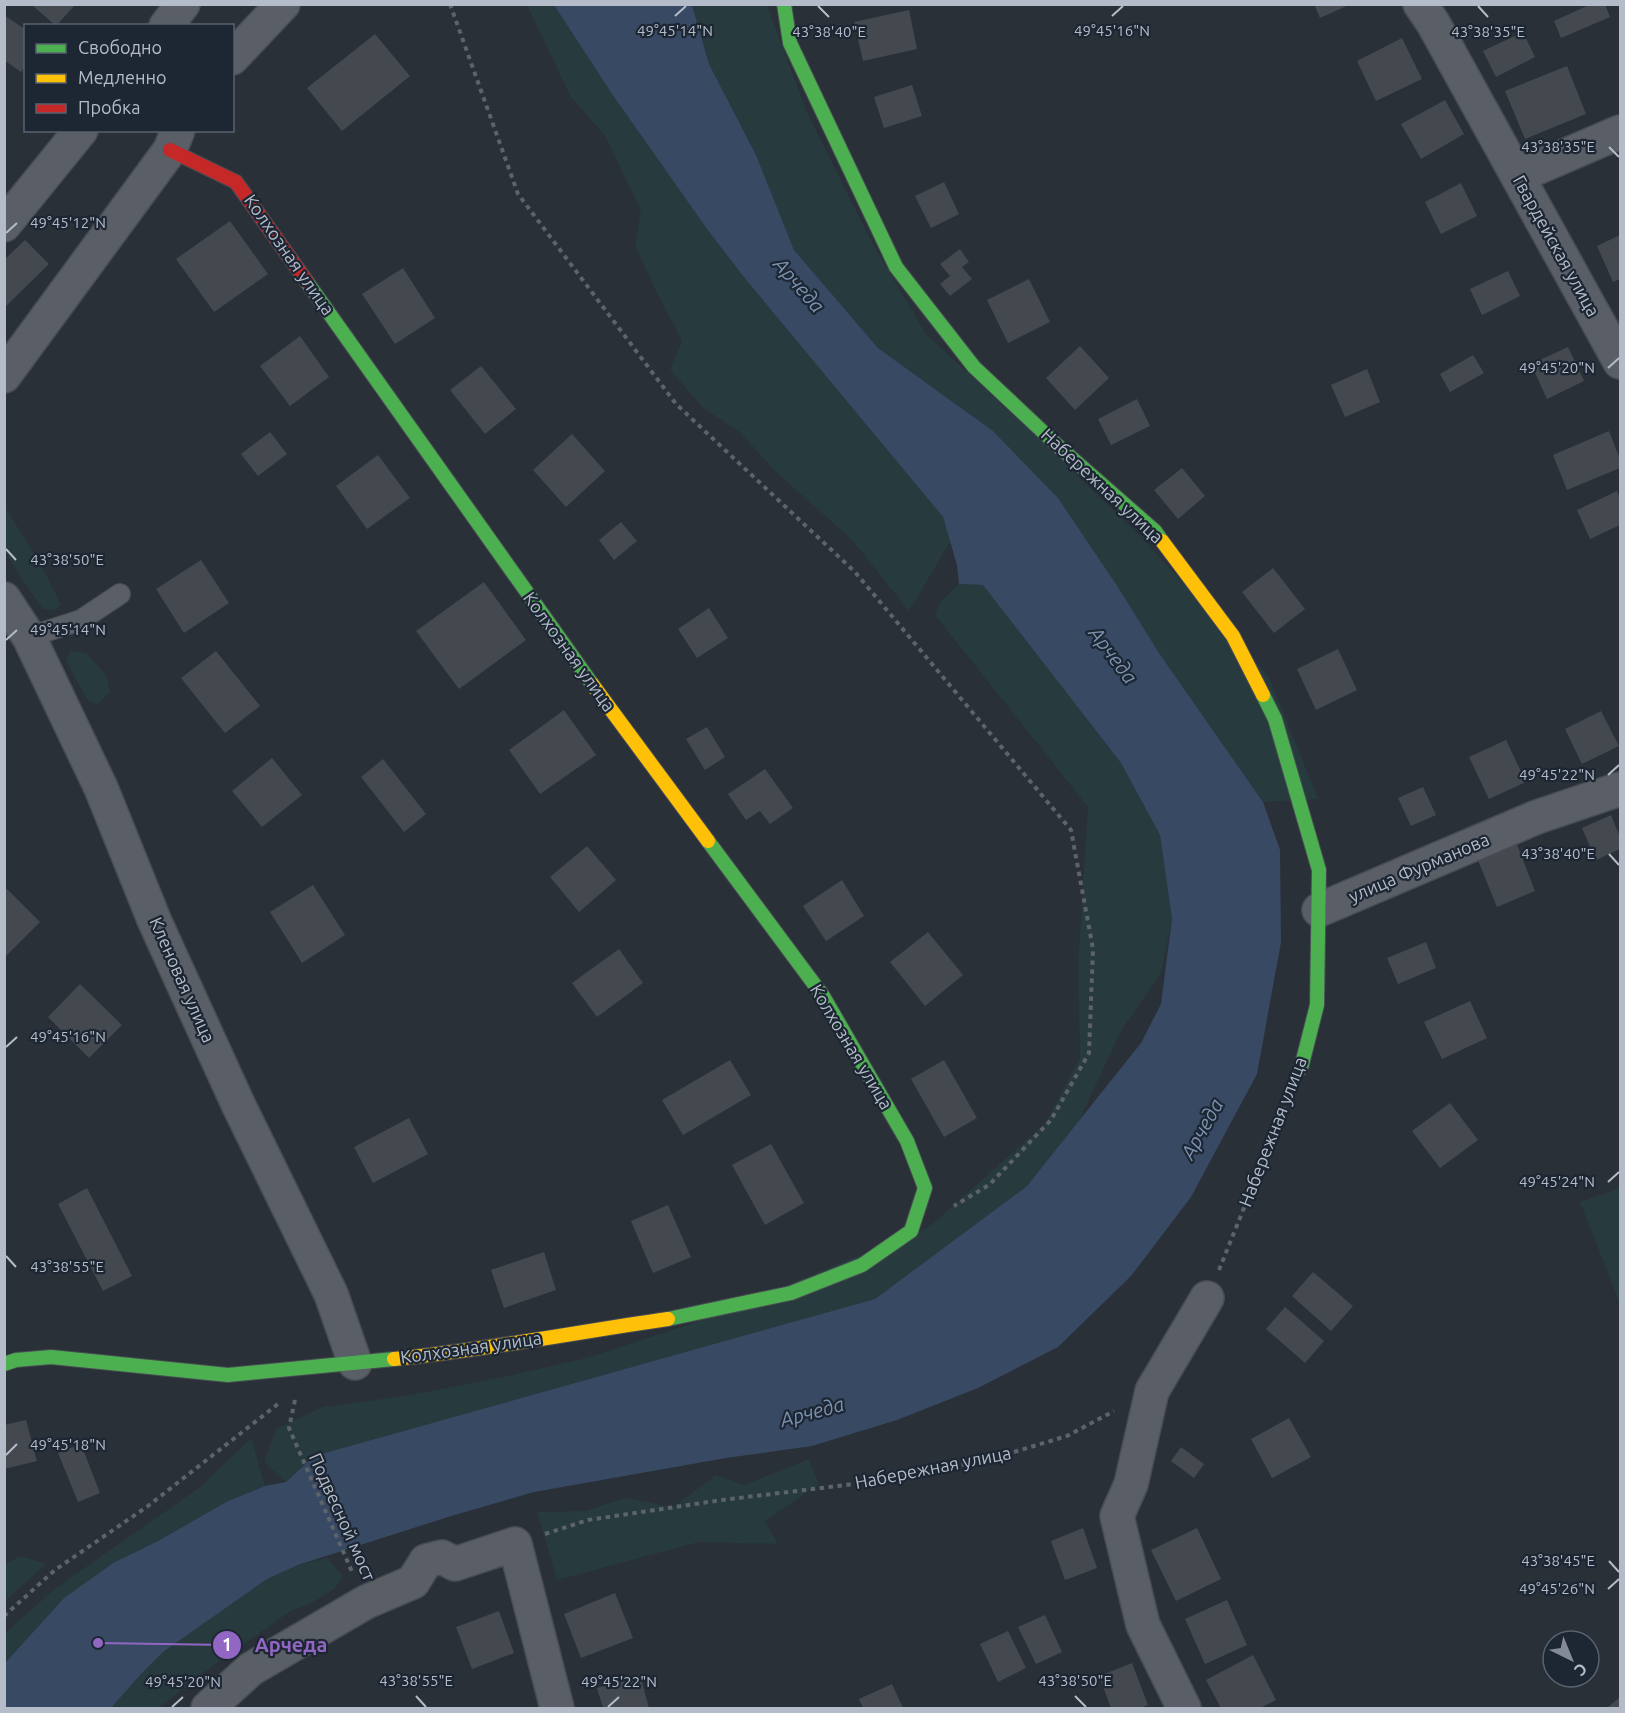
<svg xmlns="http://www.w3.org/2000/svg" width="1625" height="1713" font-family="Ubuntu,sans-serif">
  <style>
    .green { fill: #273a3e }
    .water { fill: #384963 }
    .building { fill: #444950 }
    .lines { fill: none; stroke-linecap: round; stroke-linejoin: round }
    .lane-casing { stroke: #484c53; stroke-width: 22 }
    .street-casing { stroke: #484c53; stroke-width: 36 }
    .fast-casing { stroke: #484c53; stroke-width: 16 }
    .slow-casing { stroke: #484c53; stroke-width: 16 }
    .jam-casing { stroke: #484c53; stroke-width: 16 }
    .path { stroke: #5d636a; stroke-width: 4; stroke-dasharray: 4.5 4.5; stroke-linecap: butt }
    .lane { stroke: #5a5e66; stroke-width: 20 }
    .street { stroke: #5a5e66; stroke-width: 33 }
    .fast { stroke: #4caf50; stroke-width: 14 }
    .slow { stroke: #ffc107; stroke-width: 14 }
    .jam { stroke: #c62828; stroke-width: 14 }
    .ticks { fill: none; stroke: #b4bcc9; stroke-width: 2 }
    .labels { text-anchor: middle; stroke-width: 4.5; stroke-linejoin: round; paint-order: stroke }
    .street-label { font-size: 18px; fill: #b4bcc9; stroke: #1d2633 }
    .water-label { font-size: 20px; font-style: italic; fill: #7c92b1; stroke: #1d2633 }
    .ticks-label { font-size: 15px; text-anchor: middle; fill: #b4bcc9; stroke: #1d2633; stroke-width: 4.5; stroke-linejoin: round; paint-order: stroke }
    .leader { fill: none; stroke: #9266c3; stroke-width: 2 }
    .callout-dot { fill: #9266c3; stroke: #1d2633; stroke-width: 2 }
    .mark-label { font-size: 18px; text-anchor: middle; font-weight: bold; fill: #fff }
    .callout-label { font-size: 20px; text-anchor: middle; font-weight: bold; fill: #9266c3; stroke: #1d2633; stroke-width: 4.5; stroke-linejoin: round; paint-order: stroke }
  </style>
  <rect width="100%" height="100%" fill="#2a3038"/>
  <path class="green" d="M 527,5 L 554,5 L 612,94 L 707,229 L 743,276 L 943,517 L 951,540 L 909,611 L 852,540 L 774,470 L 740,432 L 703,408 L 670,369 L 682,341 L 654,287 L 635,245 L 641,210 L 605,136 L 571,97 Z
    M 692,5 L 767,5 L 806,110 L 870,239 L 926,334 L 1038,438 L 1144,540 L 1269,677 L 1318,799 L 1263,802 L 1159,653 L 1118,587 L 1058,498 L 993,431 L 878,348 L 794,250 L 756,155 L 709,64 Z
    M 5,507 L 40,563 L 61,605 L 54,610 L 43,609 L 17,572 L 5,551 Z
    M 959,584 L 983,585 L 1121,763 L 1160,835 L 1172,919 L 1161,973 L 1121,1031 L 1078,1123 L 1027,1186 L 875,1299 L 314,1456 L 286,1482 L 264,1462 L 276,1429 L 323,1407 L 405,1396 L 508,1376 L 586,1358 L 694,1323 L 929,1227 L 1045,1124 L 1080,1058 L 1078,966 L 1088,807 L 935,615 L 940,602 Z
    M 71,651 L 86,653 L 107,676 L 110,692 L 98,704 L 88,701 L 66,661 Z
    M 1620,1188 L 1620,1304 L 1580,1202 Z
    M 251,1438 L 265,1486 L 228,1501 L 158,1541 L 113,1563 L 64,1598 L 5,1663 L 5,1633 L 56,1588 L 199,1488 Z
    M 809,1459 L 819,1484 L 765,1521 L 778,1544 L 699,1542 L 557,1580 L 537,1512 L 585,1511 L 626,1498 L 673,1507 L 716,1475 L 744,1485 Z
    M 20,1556 L 46,1564 L 5,1601 L 5,1564 Z
    M 328,1558 L 343,1577 L 334,1589 L 313,1602 L 289,1612 L 206,1671 L 158,1708 L 111,1708 L 142,1673 L 163,1652 L 267,1579 L 298,1565 Z"/>
  <path class="water" d="M 554,5 L 692,5 L 709,64 L 756,155 L 794,250 L 878,348 L 993,431 L 1058,498 L 1118,587 L 1159,653 L 1263,802 L 1280,850 L 1281,942 L 1257,1074 L 1191,1197 L 1131,1276 L 1058,1347 L 978,1388 L 897,1420 L 812,1446 L 726,1458 L 534,1492 L 451,1516 L 298,1565 L 267,1579 L 163,1652 L 142,1673 L 111,1708 L 5,1708 L 5,1663 L 64,1598 L 113,1563 L 158,1541 L 228,1501 L 265,1486 L 286,1482 L 314,1456 L 875,1299 L 1027,1186 L 1141,1043 L 1161,1004 L 1172,919 L 1160,835 L 1121,763 L 983,585 L 959,584 L 957,565 L 943,517 L 743,276 L 707,229 L 612,94 Z"/>
  <path class="building" d="M 1314,4 L 1351,4 L 1320,18 Z
    M 1591,4 L 1605,4 L 1610,17 L 1561,38 L 1554,21 Z
    M 32,5 L 75,5 L 56,26 Z
    M 909,10 L 917,49 L 863,61 L 854,22 Z
    M 4,15 L 26,30 L 26,66 L 21,72 L 4,60 Z
    M 1523,32 L 1535,57 L 1496,77 L 1483,51 Z
    M 375,34 L 410,76 L 342,131 L 307,88 Z
    M 1402,38 L 1422,79 L 1376,101 L 1357,61 Z
    M 1567,66 L 1586,114 L 1525,139 L 1505,91 Z
    M 912,85 L 922,116 L 884,128 L 874,97 Z
    M 1445,100 L 1464,134 L 1421,159 L 1401,124 Z
    M 944,182 L 959,214 L 931,228 L 915,196 Z
    M 1461,183 L 1477,216 L 1441,234 L 1425,202 Z
    M 230,221 L 268,274 L 214,312 L 176,259 Z
    M 1620,235 L 1620,279 L 1613,282 L 1597,246 Z
    M 25,240 L 49,264 L 4,308 L 4,260 Z
    M 960,249 L 969,262 L 962,267 L 972,279 L 950,296 L 940,284 L 950,276 L 940,264 Z
    M 403,268 L 435,318 L 395,344 L 362,294 Z
    M 1508,271 L 1520,296 L 1482,315 L 1470,289 Z
    M 1029,279 L 1050,322 L 1008,343 L 987,300 Z
    M 300,336 L 329,377 L 290,406 L 260,366 Z
    M 1080,346 L 1109,378 L 1075,410 L 1046,378 Z
    M 1568,347 L 1584,381 L 1547,399 L 1531,364 Z
    M 1473,355 L 1484,373 L 1450,392 L 1440,374 Z
    M 481,366 L 516,409 L 485,434 L 450,390 Z
    M 1367,369 L 1380,402 L 1345,417 L 1331,385 Z
    M 1137,399 L 1150,426 L 1111,445 L 1098,419 Z
    M 1609,431 L 1620,459 L 1620,468 L 1567,490 L 1553,455 Z
    M 270,432 L 287,454 L 258,476 L 241,454 Z
    M 572,434 L 605,471 L 566,507 L 533,470 Z
    M 378,455 L 410,498 L 367,529 L 336,486 Z
    M 1182,468 L 1205,496 L 1178,519 L 1154,490 Z
    M 1617,491 L 1620,499 L 1620,525 L 1590,539 L 1577,510 Z
    M 621,522 L 637,541 L 614,560 L 599,540 Z
    M 201,560 L 229,603 L 184,633 L 156,589 Z
    M 1273,568 L 1305,609 L 1274,633 L 1242,592 Z
    M 484,582 L 526,640 L 459,689 L 416,631 Z
    M 709,608 L 728,638 L 697,658 L 678,629 Z
    M 1338,649 L 1357,690 L 1316,710 L 1297,669 Z
    M 216,651 L 260,706 L 225,733 L 181,678 Z
    M 564,710 L 596,755 L 540,794 L 509,750 Z
    M 1601,711 L 1619,746 L 1582,764 L 1565,729 Z
    M 707,727 L 725,757 L 705,770 L 686,739 Z
    M 1506,740 L 1526,782 L 1489,799 L 1469,757 Z
    M 272,758 L 302,795 L 262,827 L 232,791 Z
    M 383,759 L 426,814 L 404,832 L 361,777 Z
    M 765,769 L 793,808 L 770,824 L 760,811 L 746,820 L 728,794 Z
    M 1423,787 L 1436,815 L 1411,826 L 1398,798 Z
    M 1611,815 L 1620,837 L 1620,849 L 1596,860 L 1582,828 Z
    M 1516,842 L 1535,891 L 1497,907 L 1477,858 Z
    M 587,846 L 616,880 L 579,912 L 550,877 Z
    M 842,880 L 864,916 L 826,941 L 803,906 Z
    M 313,885 L 345,935 L 302,963 L 270,912 Z
    M 7,889 L 40,922 L 4,958 L 4,892 Z
    M 928,932 L 963,975 L 925,1006 L 890,962 Z
    M 1426,942 L 1436,968 L 1398,984 L 1387,958 Z
    M 619,949 L 643,983 L 597,1017 L 572,983 Z
    M 80,984 L 122,1025 L 89,1058 L 48,1017 Z
    M 1470,1001 L 1487,1038 L 1442,1059 L 1424,1022 Z
    M 730,1060 L 751,1095 L 683,1135 L 662,1100 Z
    M 944,1060 L 977,1118 L 944,1137 L 911,1079 Z
    M 1450,1103 L 1478,1140 L 1440,1168 L 1412,1131 Z
    M 409,1118 L 428,1154 L 373,1183 L 354,1147 Z
    M 771,1144 L 804,1203 L 765,1225 L 732,1165 Z
    M 87,1188 L 132,1276 L 103,1291 L 58,1204 Z
    M 668,1205 L 691,1257 L 653,1273 L 631,1221 Z
    M 544,1252 L 556,1290 L 504,1308 L 491,1270 Z
    M 1313,1272 L 1353,1306 L 1331,1331 L 1292,1296 Z
    M 1285,1307 L 1324,1341 L 1305,1363 L 1266,1329 Z
    M 1289,1418 L 1311,1457 L 1272,1478 L 1251,1439 Z
    M 26,1420 L 37,1461 L 4,1469 L 4,1425 Z
    M 81,1444 L 100,1493 L 78,1502 L 58,1453 Z
    M 1181,1447 L 1204,1464 L 1194,1478 L 1171,1461 Z
    M 1083,1528 L 1097,1568 L 1065,1580 L 1051,1541 Z
    M 1197,1528 L 1221,1579 L 1176,1601 L 1151,1550 Z
    M 615,1593 L 633,1638 L 581,1658 L 564,1614 Z
    M 1227,1600 L 1247,1645 L 1205,1664 L 1185,1619 Z
    M 499,1611 L 514,1653 L 472,1669 L 456,1627 Z
    M 1045,1615 L 1062,1652 L 1036,1664 L 1018,1627 Z
    M 1008,1631 L 1026,1668 L 998,1682 L 980,1644 Z
    M 1253,1655 L 1276,1700 L 1260,1708 L 1221,1708 L 1206,1680 Z
    M 1132,1663 L 1148,1705 L 1139,1708 L 1111,1708 L 1099,1676 Z
    M 640,1675 L 649,1708 L 603,1708 L 597,1688 Z
    M 892,1684 L 903,1708 L 863,1708 L 859,1699 Z
    M 1620,1697 L 1620,1708 L 1607,1708 Z"/>
  <g class="lines">
    <defs>
      <path id="lane" d="M 29,637 L 81,620 L 120,594"/>
      <path id="street" d="M 1420,4 L 1433,23 L 1620,362
        M 166,26 L 183,4
        M 232,58 L 283,4
        M 1518,176 L 1620,132
        M 4,225 L 81,130
        M 4,376 L 170,150 L 178,130
        M 4,599 L 29,637 L 101,788 L 155,922 L 238,1104 L 331,1294 L 355,1363
        M 1319,910 L 1537,817 L 1620,789
        M 208,1708 L 251,1669 L 366,1602 L 413,1582 L 426,1561 L 442,1557 L 455,1564 L 515,1544 L 557,1708
        M 1184,1708 L 1143,1625 L 1117,1516 L 1131,1484 L 1152,1391 L 1207,1298"/>
      <path id="fast" d="M 784,4 L 790,43 L 896,267 L 974,367 L 1058,446 L 1155,531 L 1162,541
        M 307,282 L 592,684
        M 1263,695 L 1275,719 L 1319,870 L 1317,1005 L 1301,1068
        M 668,1319 L 791,1293 L 862,1265 L 911,1231 L 925,1188 L 907,1141 L 823,996 L 708,841
        M 4,1364 L 16,1360 L 51,1357 L 228,1375 L 394,1359"/>
      <path id="slow" d="M 1162,541 L 1233,636 L 1263,695
        M 592,684 L 708,841
        M 394,1359 C 486,1350 577,1332 668,1319"/>
      <path id="jam" d="M 170,150 L 236,182 L 307,282"/>
    </defs>
    <use href="#lane" class="lane-casing"/>
    <use href="#street" class="street-casing"/>
    <use href="#fast" class="fast-casing"/>
    <use href="#slow" class="slow-casing"/>
    <use href="#jam" class="jam-casing"/>
    <path class="path" d="M 450,4 L 518,194 L 676,404 L 855,572 L 1071,830 L 1093,949 L 1089,1053 L 1051,1120 L 989,1185 L 954,1206
      M 1219,1270 L 1289,1096
      M 295,1400 L 289,1428 L 353,1574
      M 545,1534 L 588,1520 L 722,1500 L 846,1485 L 984,1461 L 1067,1436 L 1114,1411
      M 4,1616 L 55,1570 L 148,1506 L 278,1404"/>
    <use href="#lane" class="lane"/>
    <use href="#street" class="street"/>
    <use href="#fast" class="fast"/>
    <use href="#slow" class="slow"/>
    <use href="#jam" class="jam"/>
  </g>
  <path class="ticks" d="M 818,6 L 829,17M 1478,6 L 1488,17M 675,16 L 686,6M 1112,16 L 1123,6M 1609,147 L 1619,157M 6,233 L 17,223M 1608,368 L 1619,358M 6,549 L 16,560M 6,640 L 17,630M 1608,775 L 1619,765M 1609,854 L 1619,865M 6,1047 L 17,1037M 1608,1182 L 1619,1172M 6,1256 L 16,1267M 6,1455 L 17,1444M 1609,1561 L 1619,1572M 1608,1589 L 1619,1579M 416,1696 L 426,1707M 1075,1696 L 1086,1707M 172,1707 L 183,1697M 608,1707 L 619,1697"/>
  <g class="labels">
    <g class="street-label">
      <text transform="translate(1556 246) rotate(61)" y="6">Гвардейская улица</text>
      <text transform="translate(289 255) rotate(55)" y="6">Колхозная улица</text>
      <text transform="translate(1102 486) rotate(43)" y="6">Набережная улица</text>
      <text transform="translate(569 652) rotate(54)" y="6">Колхозная улица</text>
      <text transform="translate(1419 868) rotate(-23)" y="6">улица Фурманова</text>
      <text transform="translate(182 980) rotate(66)" y="6">Кленовая улица</text>
      <text transform="translate(851 1047) rotate(59)" y="6">Колхозная улица</text>
      <text transform="translate(1273 1132) rotate(-69)" y="6">Набережная улица</text>
      <text transform="translate(471 1348) rotate(-8)" y="6">Колхозная улица</text>
      <text transform="translate(933 1468) rotate(-11)" y="6">Набережная улица</text>
      <text transform="translate(342 1517) rotate(66)" y="6">Подвесной мост</text>
    </g>
    <g class="water-label">
      <text transform="translate(799 285) rotate(49)" y="7">Арчеда</text>
      <text transform="translate(1113 655) rotate(53)" y="7">Арчеда</text>
      <text transform="translate(1202 1129) rotate(-61)" y="7">Арчеда</text>
      <text transform="translate(812 1412) rotate(-15)" y="7">Арчеда</text>
    </g>
  </g>
  <g class="ticks-label">
    <text x="675" y="36">49°45'14"N</text>
    <text x="1112" y="36">49°45'16"N</text>
    <text x="829" y="37">43°38'40"E</text>
    <text x="1488" y="37">43°38'35"E</text>
    <text x="1558" y="152">43°38'35"E</text>
    <text x="68" y="228">49°45'12"N</text>
    <text x="1557" y="373">49°45'20"N</text>
    <text x="67" y="565">43°38'50"E</text>
    <text x="68" y="635">49°45'14"N</text>
    <text x="1557" y="780">49°45'22"N</text>
    <text x="1558" y="859">43°38'40"E</text>
    <text x="68" y="1042">49°45'16"N</text>
    <text x="1557" y="1187">49°45'24"N</text>
    <text x="67" y="1272">43°38'55"E</text>
    <text x="68" y="1450">49°45'18"N</text>
    <text x="1558" y="1566">43°38'45"E</text>
    <text x="1557" y="1594">49°45'26"N</text>
    <text x="416" y="1686">43°38'55"E</text>
    <text x="1075" y="1686">43°38'50"E</text>
    <text x="183" y="1687">49°45'20"N</text>
    <text x="619" y="1687">49°45'22"N</text>
  </g>
  <path class="leader" d="M98 1643L227 1645"/>
  <g class="callout-dot">
    <circle cx="98" cy="1643" r="6"/>
    <circle cx="227" cy="1645" r="15"/>
  </g>
  <g class="mark-label">
    <text x="227" y="1651">1</text>
  </g>
  <g class="callout-label">
    <text x="291" y="1652">Арчеда</text>
  </g>
  <rect width="1625" height="1713" fill="none" stroke="#b4bcc9" stroke-width="12"/>
  <rect x="24" y="24" width="210" height="108" fill="#1d2633" stroke="#59626f" stroke-width="1.5"/>
  <rect x="36" y="44" width="30" height="9" fill="#4caf50" stroke="#59626f" stroke-width="1.5"/>
  <text x="78" y="54" font-size="18" fill="#b4bcc9">Свободно</text>
  <rect x="36" y="74" width="30" height="9" fill="#ffc107" stroke="#59626f" stroke-width="1.5"/>
  <text x="78" y="84" font-size="18" fill="#b4bcc9">Медленно</text>
  <rect x="36" y="104" width="30" height="9" fill="#c62828" stroke="#59626f" stroke-width="1.5"/>
  <text x="78" y="114" font-size="18" fill="#b4bcc9">Пробка</text>
  <g transform="translate(1571 1659) rotate(137)"><circle r="28" fill="#1d2633" stroke="#59626f" stroke-width="1.5"/>
  <path d="M0-4.5L10 22L0 15L-10 22Z" fill="#848b96"/>
  <text y="-9" font-size="16" font-weight="bold" text-anchor="middle" fill="#b4bcc9">С</text>
  </g>
</svg>
